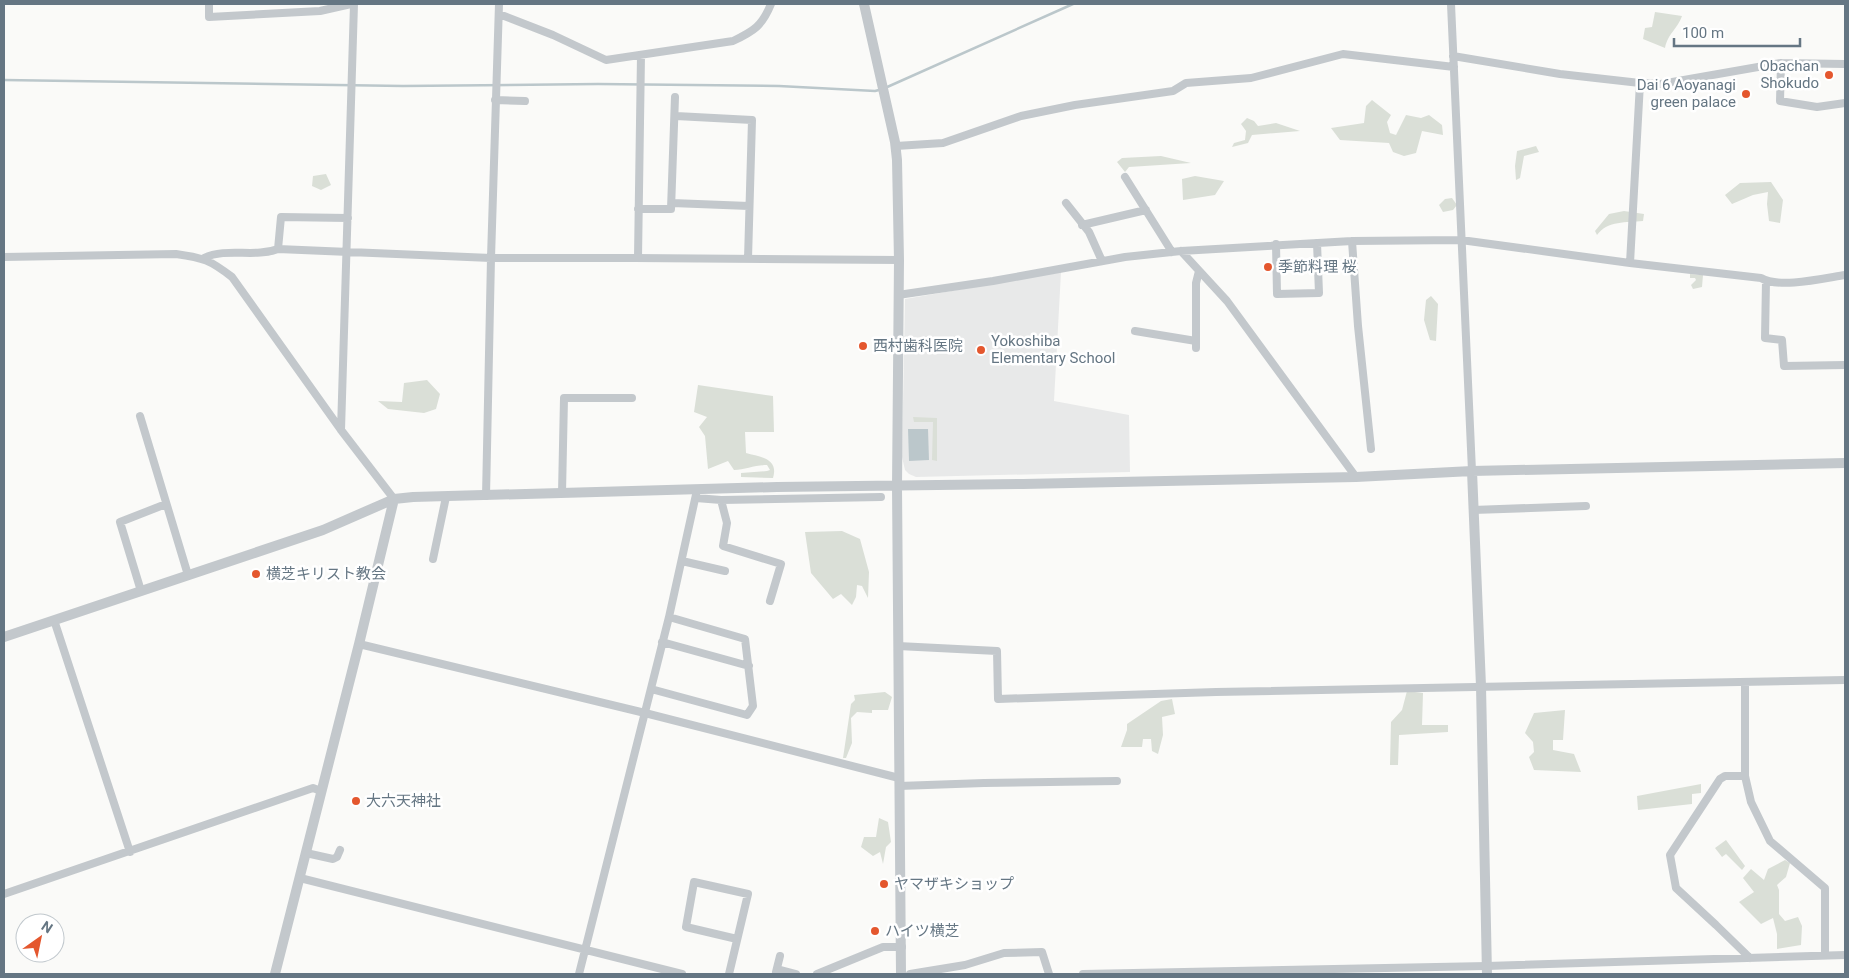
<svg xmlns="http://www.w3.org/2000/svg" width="1849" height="978" font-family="Roboto,'Noto Sans JP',sans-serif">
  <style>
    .built { fill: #e8e9e9 }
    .green { fill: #dadfd7 }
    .water { fill: #bbc7cb }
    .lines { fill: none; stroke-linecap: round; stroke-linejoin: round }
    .stream { stroke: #bbc7cb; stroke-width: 2.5 }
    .minor { stroke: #c3c8cc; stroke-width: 8 }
    .tertiary { stroke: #c3c8cc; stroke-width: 10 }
    .poi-dot { fill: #e4572e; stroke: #fff; stroke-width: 2 }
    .labels { text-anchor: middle; stroke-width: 5; stroke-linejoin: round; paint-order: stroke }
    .poi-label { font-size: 15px; fill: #657683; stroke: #fff; text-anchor: start }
  </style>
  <rect width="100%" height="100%" fill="#fafaf8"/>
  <path class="built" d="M 1061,272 L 1054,401 L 1129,415 L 1130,472 L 916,477 L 909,474 L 905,470 L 902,457 L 905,299 Z"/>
  <path class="green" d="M 1655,12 L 1682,16 C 1677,30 1668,33 1665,48 L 1643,39 L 1645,28 L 1652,27 Z
    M 1372,100 L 1391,115 L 1387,122 L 1390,133 L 1396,135 L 1406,115 L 1421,118 L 1429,115 L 1442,125 L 1443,135 L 1422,131 L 1416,153 L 1404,156 L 1393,152 L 1389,143 L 1340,140 L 1331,128 L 1364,123 L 1366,106 Z
    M 1247,118 L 1254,121 L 1258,126 L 1276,123 L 1300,131 L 1252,135 L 1248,143 L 1232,147 L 1234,143 L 1245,140 L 1246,131 L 1241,124 Z
    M 1536,146 L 1539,152 L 1524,156 L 1520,178 L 1516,180 L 1515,166 L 1517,151 Z
    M 1161,156 L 1191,163 L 1129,167 L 1125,172 L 1117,162 L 1122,158 Z
    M 326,174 L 331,185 L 321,190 L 312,186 L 313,176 Z
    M 1195,176 L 1224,181 L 1215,195 L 1183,200 L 1182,179 Z
    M 1771,182 L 1783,200 L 1780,223 L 1769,221 L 1767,204 L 1768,192 L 1753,195 L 1732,204 L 1725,195 L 1740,183 Z
    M 1452,198 L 1457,205 L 1453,210 L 1443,212 L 1439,205 L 1445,199 Z
    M 1624,211 L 1644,214 L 1643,221 C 1626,223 1608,220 1597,235 L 1595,231 L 1609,214 Z
    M 1690,274 L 1703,275 L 1702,287 L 1693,289 L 1691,285 L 1696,280 L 1695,278 L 1690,278 Z
    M 1431,296 L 1438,304 L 1436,341 L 1430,340 L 1424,320 L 1426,300 Z
    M 427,380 L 440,394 L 436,409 L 424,413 L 388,409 L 378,401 L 402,402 L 404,383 Z
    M 698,385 L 773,396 L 774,432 L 745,432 L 746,453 C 760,457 779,458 773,478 L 741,477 L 741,473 L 767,471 L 770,470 L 767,465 C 755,465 745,470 734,470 L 728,461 L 708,469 L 705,436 L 699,427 L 707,417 L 694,412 Z
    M 913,417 L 937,418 L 937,461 L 932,460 L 933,422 L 914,422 Z
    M 842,531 L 860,539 L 869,572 L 868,598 L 862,586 L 857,585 L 856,597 L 852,605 L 841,594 L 833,599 L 811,573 L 805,532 Z
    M 1407,691 L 1423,693 L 1422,725 L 1448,725 L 1448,732 L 1399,735 L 1398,765 L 1390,765 L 1391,722 L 1402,710 Z
    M 885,692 L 892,697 L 888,710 L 872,710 L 872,713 L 857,712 L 851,718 L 852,743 L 846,758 L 843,758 L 851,704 L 855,700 L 854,695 Z
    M 1172,699 L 1175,714 L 1162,717 L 1163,735 L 1158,754 L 1152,751 L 1151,739 L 1143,739 L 1142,747 L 1121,747 L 1127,730 L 1127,724 L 1161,701 Z
    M 1565,710 L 1563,740 L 1553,740 L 1553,750 L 1574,754 L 1581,772 L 1534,770 L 1529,757 L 1534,752 L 1533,742 L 1525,733 L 1534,713 Z
    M 1701,784 L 1701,793 L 1692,794 L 1692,804 L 1638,810 L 1637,796 Z
    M 879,818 L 888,822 L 891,842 L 886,847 L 883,864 L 880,852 L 873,856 L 861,847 L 864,837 L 876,837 Z
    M 1726,840 L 1745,866 L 1742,870 L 1726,854 L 1722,857 L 1715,848 Z
    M 1785,860 L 1790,863 L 1786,877 L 1777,885 L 1779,890 L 1779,914 L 1785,921 L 1798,917 L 1802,926 L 1801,945 L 1777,949 L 1777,934 L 1773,918 L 1761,924 L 1739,902 L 1754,892 L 1743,878 L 1751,869 L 1764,880 L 1768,869 Z"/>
  <path class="water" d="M 908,429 L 928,429 L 929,460 L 909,461 Z"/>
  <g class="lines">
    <path class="stream" d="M 4,80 L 403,86 L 598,84 L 779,86 L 875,91 L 879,90
      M 885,88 L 1073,4"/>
    <path class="minor" d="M 209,4 L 209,17 L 320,11 L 351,4
      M 1451,4 L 1472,471
      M 499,14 L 553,35 L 606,60 L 733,41 C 754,31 762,26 771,4
      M 1453,56 L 1560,74 L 1640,83 L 1661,84 L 1781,63 L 1845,64
      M 1781,63 L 1780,101 L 1817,107 L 1845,103
      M 495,100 L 525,101
      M 676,116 L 752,120 L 748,259
      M 896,146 L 943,143 L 1021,116 L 1075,105 L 1173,91 L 1186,83 L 1251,78 L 1343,54 L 1454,67
      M 1125,177 L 1172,252
      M 672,203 L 749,206
      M 1066,203 L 1089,232 L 1102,261
      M 638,209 L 671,209 L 675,97
      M 1082,225 L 1146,210
      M 1352,241 L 1358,326 L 1371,449
      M 1276,244 L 1277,294 L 1319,293 L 1317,243
      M 278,249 L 281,217 L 348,218
      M 1181,251 L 1227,301 L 1356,477
      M 4,257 L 176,254 C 204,258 210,260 232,277 L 341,430 L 394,499
      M 204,258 C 227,247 254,258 278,249 L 491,258 L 634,258 L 899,260
      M 638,258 L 641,55
      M 1630,263 L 1640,83
      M 1766,281 L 1765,338 L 1782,340 L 1784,366 L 1845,365
      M 898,295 L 993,281 L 1125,257 L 1181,251 L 1352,241 L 1461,240 L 1630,263 L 1761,278 C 1779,289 1825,278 1845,275
      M 1135,331 L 1196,341
      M 1196,348 L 1196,283 L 1199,271
      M 140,416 L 188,575
      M 341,430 L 354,4
      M 562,493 L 564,398 L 632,398
      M 486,496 L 491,258 L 499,4
      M 696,498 L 721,500 L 881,497
      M 721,500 L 727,523 L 723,546 L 781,564 L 770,601
      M 1473,510 L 1586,506
      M 433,559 L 446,497
      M 682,561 L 725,571
      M 141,591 L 120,522 L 166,504
      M 54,620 L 130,852
      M 662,642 L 749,666
      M 359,644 L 645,713 L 899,778
      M 898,646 L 997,651 L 998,699 L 1216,692 L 1845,680
      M 1745,682 L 1745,776 L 1751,802 L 1770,841 L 1825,888 L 1825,955
      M 651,689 L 747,715 L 753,706 L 745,639 L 669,617
      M 1745,776 L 1725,776 L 1720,779 L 1670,855 L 1676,888 L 1716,925 L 1750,958
      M 899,786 L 984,783 L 1117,781
      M 306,853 L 333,859 L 337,857 L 340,850
      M 300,878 L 682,974
      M 4,894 L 313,788 L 321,791
      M 777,969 L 796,974
      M 776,972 L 780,956
      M 579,974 L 669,617 L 697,490
      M 729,974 L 748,894 L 694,882 L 686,927 L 737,939
      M 817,974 L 883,947 L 902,947
      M 910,974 L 965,965 L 1004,953 L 1042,952 L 1049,974
      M 1083,974 L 1487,966 L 1845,955"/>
    <path class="tertiary" d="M 864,4 L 895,142 L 897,160 L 899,260 L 897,486 L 901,974
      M 1472,471 L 1481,686 L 1487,974
      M 4,637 L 323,530 L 394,499 L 413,497 L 777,487 L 1023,484 L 1356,477 L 1472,471 L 1845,463
      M 275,974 L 359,644 L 394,499"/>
  </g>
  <g class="poi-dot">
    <circle cx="1829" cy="75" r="5"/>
    <circle cx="1746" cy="94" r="5"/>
    <circle cx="1268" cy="267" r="5"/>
    <circle cx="863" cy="346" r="5"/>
    <circle cx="981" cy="350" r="5"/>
    <circle cx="256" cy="574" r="5"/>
    <circle cx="356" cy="801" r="5"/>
    <circle cx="884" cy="884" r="5"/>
    <circle cx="875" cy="931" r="5"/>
  </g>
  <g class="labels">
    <g class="poi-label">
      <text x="1819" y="71" text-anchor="end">Obachan<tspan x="1819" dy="17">Shokudo</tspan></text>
      <text x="1736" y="90" text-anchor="end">Dai 6 Aoyanagi<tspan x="1736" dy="17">green palace</tspan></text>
      <text x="1278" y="272">季節料理 桜</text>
      <text x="991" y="346">Yokoshiba<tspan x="991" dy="17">Elementary School</tspan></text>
      <text x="873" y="351">西村歯科医院</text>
      <text x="266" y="579">横芝キリスト教会</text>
      <text x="366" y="806">大六天神社</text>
      <text x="894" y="889">ヤマザキショップ</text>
      <text x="885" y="936">ハイツ横芝</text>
    </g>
  </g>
  <rect width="1849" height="978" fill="none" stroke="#657683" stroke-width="10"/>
  <g transform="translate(40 938) rotate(33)"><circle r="24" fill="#ffffff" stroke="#c1c8cd"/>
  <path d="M0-4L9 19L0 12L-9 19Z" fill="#e4572e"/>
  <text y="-8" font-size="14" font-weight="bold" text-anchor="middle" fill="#657683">N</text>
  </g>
  <path d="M1674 38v8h126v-8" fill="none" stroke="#657683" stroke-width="2.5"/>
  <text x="1682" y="38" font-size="15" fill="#657683" stroke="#ffffff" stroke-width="4" paint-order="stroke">100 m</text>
</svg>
